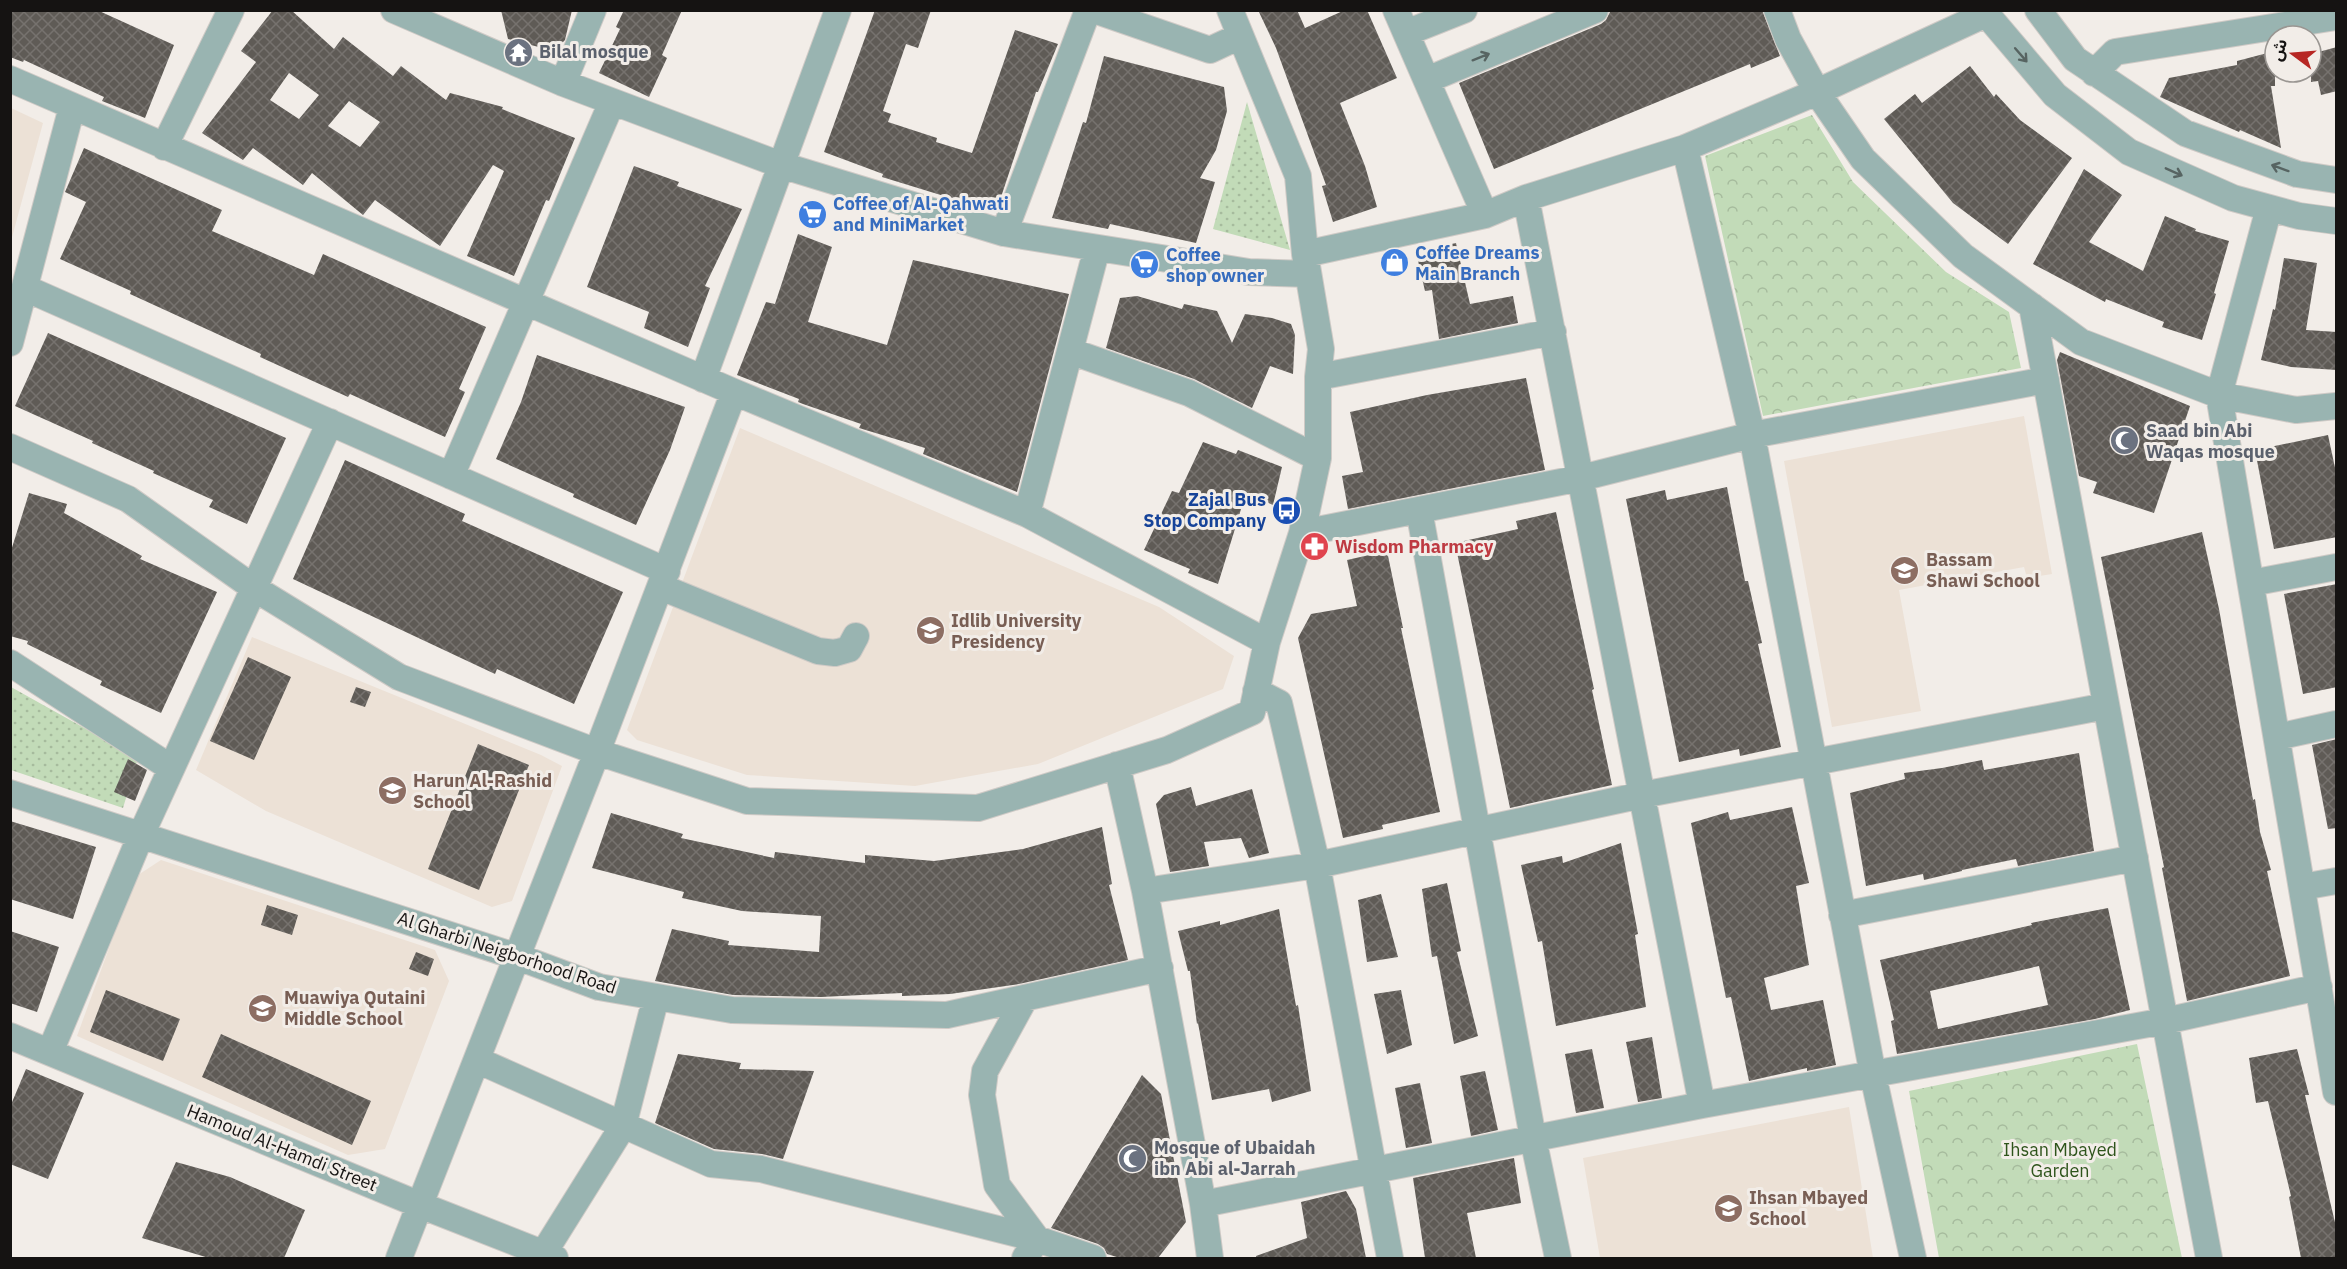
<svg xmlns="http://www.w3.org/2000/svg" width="2347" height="1269" font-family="'IBM Plex Sans','Noto Sans Arabic',sans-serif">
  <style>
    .built { fill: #ece1d6 }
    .grass { fill: url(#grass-dots) }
    .park { fill: url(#park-crowns) }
    .building { fill: url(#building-cross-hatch); fill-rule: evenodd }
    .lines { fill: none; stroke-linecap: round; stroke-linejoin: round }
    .minor-casing { stroke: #cfcac6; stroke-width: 28 }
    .minor { stroke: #99b4b1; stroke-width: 26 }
    .oneway { stroke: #576462 }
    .labels { text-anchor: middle; stroke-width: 6; stroke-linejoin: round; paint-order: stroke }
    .worship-label { font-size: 18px; font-weight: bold; fill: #5b616d; stroke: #f2ede8; text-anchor: start }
    .shop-label { font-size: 18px; font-weight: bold; fill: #366cbe; stroke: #f2ede8; text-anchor: start }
    .transit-label { font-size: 18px; font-weight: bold; fill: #164399; stroke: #f2ede8; text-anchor: end }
    .health-label { font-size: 18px; font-weight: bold; fill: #be3a42; stroke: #f2ede8; text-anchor: start }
    .education-label { font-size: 18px; font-weight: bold; fill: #785e54; stroke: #f2ede8; text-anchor: start }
    .street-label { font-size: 18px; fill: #151312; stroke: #f2ede8 }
    .park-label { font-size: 18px; fill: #2e541b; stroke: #f2ede8 }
  </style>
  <defs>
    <pattern id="grass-dots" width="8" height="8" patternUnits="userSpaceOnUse" patternTransform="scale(1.5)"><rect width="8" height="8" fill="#c2dbb8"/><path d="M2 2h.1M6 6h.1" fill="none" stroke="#a6bb9d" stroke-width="1.8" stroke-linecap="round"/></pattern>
    <pattern id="park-crowns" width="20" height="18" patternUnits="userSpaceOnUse" patternTransform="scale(1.5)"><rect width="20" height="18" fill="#c2dbb8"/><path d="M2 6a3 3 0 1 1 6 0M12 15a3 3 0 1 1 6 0" fill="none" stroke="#a6bb9d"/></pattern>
    <pattern id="building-cross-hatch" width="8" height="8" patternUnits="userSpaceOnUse" patternTransform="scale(1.5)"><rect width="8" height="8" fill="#5f5b56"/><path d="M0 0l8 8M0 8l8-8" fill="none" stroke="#76726e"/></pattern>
  </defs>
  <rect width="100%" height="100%" fill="#f2ede8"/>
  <path class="built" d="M 11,108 L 43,123 L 11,241 Z
    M 2024,416 L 2052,574 L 2027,578 L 2024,567 L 1899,590 L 1921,711 L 1832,727 L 1784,461 Z
    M 740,428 L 1159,607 L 1234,656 L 1223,689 L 1038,764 L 915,786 L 747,775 L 637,740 L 627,730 Z
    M 252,637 L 541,755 L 562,766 L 512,901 L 492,907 L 266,811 L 196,770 Z
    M 161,860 L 435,950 L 449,981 L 385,1149 L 348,1155 L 77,1036 L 135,877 Z
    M 1849,1107 L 1873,1258 L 1600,1258 L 1583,1158 Z"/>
  <path class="grass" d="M 1247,102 L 1290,250 L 1213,229 Z
    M 11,687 L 138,758 L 123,808 L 11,770 Z"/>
  <path class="park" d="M 1812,115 L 1853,182 L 1946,272 L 2009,312 L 2021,368 L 1763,416 L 1705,156 Z
    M 2137,1044 L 2182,1258 L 1939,1258 L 1909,1091 Z"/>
  <path class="building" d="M 10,10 L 97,10 L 174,45 L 145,118 L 102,101 L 104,97 L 24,60 L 23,62 L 10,57 Z
    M 273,10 L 291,10 L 334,49 L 343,37 L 393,76 L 401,66 L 446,100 L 450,93 L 503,107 L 502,109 L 575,138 L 549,201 L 546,200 L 514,276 L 467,256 L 504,171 L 493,165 L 440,246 L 375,200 L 363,215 L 312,173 L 303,185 L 253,148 L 243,160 L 202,133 L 256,62 L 241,51 ZM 289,73 L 319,95 L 299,119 L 270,100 ZM 349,101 L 380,122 L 360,147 L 328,126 Z
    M 501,10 L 572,10 L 565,40 L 554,51 L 508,39 Z
    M 624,10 L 682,10 L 662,55 L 667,58 L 649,97 L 599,73 L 620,29 L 616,27 Z
    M 875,10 L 931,10 L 918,48 L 906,44 L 883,111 L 891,114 L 888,122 L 937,138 L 936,142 L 972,153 L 1015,30 L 1058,44 L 1038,92 L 1036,92 L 996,212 L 882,177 L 883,174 L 824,152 Z
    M 1258,10 L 1297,10 L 1305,28 L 1345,10 L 1367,10 L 1397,78 L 1340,103 L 1365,166 L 1377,207 L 1333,222 L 1322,186 L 1326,185 L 1276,48 Z
    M 1614,10 L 1762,10 L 1780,56 L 1751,68 L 1750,64 L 1494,169 L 1459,83 L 1601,24 L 1606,20 L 1610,12 Z
    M 2337,47 L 2337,91 L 2321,95 L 2318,81 L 2311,82 L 2311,54 Z
    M 2275,51 L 2275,86 L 2271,86 L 2281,148 L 2240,130 L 2239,132 L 2160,97 L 2169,78 L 2237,65 L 2237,61 Z
    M 1104,56 L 1224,87 L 1227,111 L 1216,150 L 1200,178 L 1215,182 L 1196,243 L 1110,224 L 1108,229 L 1052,218 L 1083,122 L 1086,123 Z
    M 1970,66 L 1994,97 L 1996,94 L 2020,120 L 2072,158 L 2008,244 L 1953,203 L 1884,119 L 1915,94 L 1922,103 Z
    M 84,148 L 222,210 L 212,231 L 314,275 L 323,254 L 486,327 L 459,389 L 465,392 L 445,437 L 350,394 L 348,397 L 260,357 L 261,354 L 130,294 L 131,291 L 60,259 L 86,202 L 65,192 Z
    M 634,166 L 679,182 L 677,186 L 742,209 L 705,286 L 710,288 L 688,347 L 644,328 L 649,312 L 587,287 Z
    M 2084,169 L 2122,195 L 2089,242 L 2143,271 L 2165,216 L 2196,229 L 2195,231 L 2229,241 L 2214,293 L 2216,294 L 2202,340 L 2162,327 L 2164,322 L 2106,299 L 2105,302 L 2033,264 Z
    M 798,234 L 832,247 L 808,322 L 887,345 L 913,260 L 1069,294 L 1017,492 L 923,454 L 925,448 L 859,428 L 861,424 L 803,404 L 798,402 L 799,399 L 737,375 L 766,302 L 775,304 Z
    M 1456,243 L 1470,304 L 1513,296 L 1518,323 L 1439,339 L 1432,290 L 1425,291 L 1416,252 Z
    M 2284,258 L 2317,263 L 2306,330 L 2337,332 L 2337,370 L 2291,367 L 2261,360 L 2273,309 L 2275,310 Z
    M 1137,296 L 1182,309 L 1184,304 L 1217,311 L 1232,343 L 1245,314 L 1272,318 L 1291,324 L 1295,335 L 1293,374 L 1270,366 L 1252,408 L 1194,379 L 1106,348 L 1120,298 Z
    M 48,333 L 286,438 L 247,524 L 209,507 L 213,500 L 153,473 L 154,471 L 92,443 L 93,441 L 15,406 Z
    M 2060,352 L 2190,406 L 2154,513 L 2093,493 L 2097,482 L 2079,476 L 2057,360 Z
    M 537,355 L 685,407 L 670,450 L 636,525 L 573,497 L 574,494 L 496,459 L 521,402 Z
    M 1526,378 L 1545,470 L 1348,509 L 1342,476 L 1363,472 L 1350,412 L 1427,395 Z
    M 2328,435 L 2337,477 L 2337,537 L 2274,549 L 2255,450 Z
    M 1203,442 L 1236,454 L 1238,450 L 1282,467 L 1273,505 L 1246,493 L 1218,584 L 1188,573 L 1190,569 L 1144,550 L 1172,491 L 1179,493 Z
    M 345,460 L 465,514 L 462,521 L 623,592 L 574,704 L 497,669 L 495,674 L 293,579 Z
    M 1727,487 L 1745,581 L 1748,581 L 1762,643 L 1758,644 L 1781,747 L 1740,756 L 1739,749 L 1679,762 L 1626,499 L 1665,490 L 1667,500 Z
    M 29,493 L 67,504 L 64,513 L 142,556 L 140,559 L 217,592 L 161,713 L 100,685 L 102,681 L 27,644 L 28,641 L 10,636 L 10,554 Z
    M 1556,512 L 1594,689 L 1592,690 L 1612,785 L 1510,808 L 1455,543 L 1518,529 L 1516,521 Z
    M 2202,532 L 2219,609 L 2253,800 L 2255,799 L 2260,832 L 2271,870 L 2267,871 L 2290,976 L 2187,1001 L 2162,868 L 2164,867 L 2101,557 Z
    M 1387,551 L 1403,628 L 1401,628 L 1440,812 L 1382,825 L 1383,829 L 1343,838 L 1298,638 L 1311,614 L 1357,606 L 1347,560 Z
    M 2337,584 L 2337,687 L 2303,694 L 2284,594 Z
    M 248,657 L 291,677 L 254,760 L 210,741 Z
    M 356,687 L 371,692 L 365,707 L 350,702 Z
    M 2337,739 L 2337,828 L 2328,829 L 2312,745 Z
    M 478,744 L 529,765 L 479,890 L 428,869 Z
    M 2079,753 L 2094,851 L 2018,866 L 2016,859 L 1962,870 L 1962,871 L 1924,880 L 1923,874 L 1866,886 L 1850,793 L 1905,779 L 1904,773 L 1942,768 L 1982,760 L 1984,770 Z
    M 128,759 L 147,770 L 135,801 L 114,792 Z
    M 1191,787 L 1196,806 L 1252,789 L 1269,853 L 1249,858 L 1241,838 L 1204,842 L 1209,866 L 1170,872 L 1156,804 L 1164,795 Z
    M 1792,807 L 1809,883 L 1796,886 L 1809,965 L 1764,978 L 1771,1010 L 1823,1000 L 1836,1065 L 1807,1071 L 1807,1068 L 1749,1081 L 1731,997 L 1726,998 L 1691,823 L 1728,812 L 1730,820 Z
    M 611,813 L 683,834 L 681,838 L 774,858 L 775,852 L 865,863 L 865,855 L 934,861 L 1023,849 L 1102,827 L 1112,884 L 1109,885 L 1128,960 L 1019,984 L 950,994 L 902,996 L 902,993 L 821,997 L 733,995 L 655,981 L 672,929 L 729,941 L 728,945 L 819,952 L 821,916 L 742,911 L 682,898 L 684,892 L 592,868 Z
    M 10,821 L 96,847 L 73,919 L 10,899 Z
    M 1621,843 L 1638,934 L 1635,935 L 1646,1007 L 1556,1026 L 1542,941 L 1538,942 L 1521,865 L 1562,856 L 1563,863 Z
    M 1447,883 L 1461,951 L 1457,952 L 1478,1036 L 1454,1044 L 1437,956 L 1432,957 L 1422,889 Z
    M 1381,894 L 1398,957 L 1367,962 L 1358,900 Z
    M 267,905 L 298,915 L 292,935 L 261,925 Z
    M 2108,908 L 2130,1010 L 2095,1019 L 1897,1054 L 1891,1021 L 1894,1020 L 1880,960 L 2032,925 L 2031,923 ZM 2039,966 L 2048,1005 L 1938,1029 L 1930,991 Z
    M 1279,909 L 1296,1006 L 1298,1005 L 1311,1091 L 1272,1102 L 1269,1089 L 1212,1100 L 1198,1023 L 1197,1024 L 1190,971 L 1188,971 L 1178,931 L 1220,921 L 1220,925 Z
    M 10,931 L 59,947 L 37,1012 L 10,1003 Z
    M 416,952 L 434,959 L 428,976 L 409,969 Z
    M 106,990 L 180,1019 L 163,1061 L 90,1032 Z
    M 1401,990 L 1412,1045 L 1387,1054 L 1374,994 Z
    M 221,1034 L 371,1101 L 352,1145 L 202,1077 Z
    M 1652,1037 L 1662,1098 L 1638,1102 L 1626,1042 Z
    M 1592,1049 L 1604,1108 L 1576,1113 L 1565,1054 Z
    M 2297,1049 L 2309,1095 L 2305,1095 L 2337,1231 L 2337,1258 L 2301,1258 L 2289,1197 L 2291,1196 L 2268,1101 L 2256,1103 L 2249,1058 Z
    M 678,1054 L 741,1063 L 739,1069 L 814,1071 L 783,1159 L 762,1154 L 714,1149 L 655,1123 Z
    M 26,1069 L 84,1093 L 48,1179 L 10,1164 L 10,1107 Z
    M 1485,1071 L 1498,1130 L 1471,1136 L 1460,1076 Z
    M 1142,1075 L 1161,1094 L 1186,1222 L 1158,1258 L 1120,1258 L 1107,1254 L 1104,1248 L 1098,1244 L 1051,1228 Z
    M 1420,1083 L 1432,1143 L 1406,1148 L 1395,1088 Z
    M 1514,1158 L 1521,1203 L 1467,1213 L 1476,1258 L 1425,1258 L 1413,1178 Z
    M 176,1162 L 230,1177 L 305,1210 L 284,1258 L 209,1258 L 142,1238 Z
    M 1346,1191 L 1356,1209 L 1366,1258 L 1256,1258 L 1256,1256 L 1307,1238 L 1301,1202 Z"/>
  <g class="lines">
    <defs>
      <path id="minor" d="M 394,10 L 563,83 L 781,165 L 1004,233 L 1249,272 L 1308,274
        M 1094,10 L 1210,50 L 1240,36
        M 1396,10 L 1485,215
        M 1777,10 L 1788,39 L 1817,92 L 1863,159 L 1963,256 L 2081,342 L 2219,395 L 2296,410 L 2336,406
        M 1983,10 L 2055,95 L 2129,152 L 2233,198 L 2299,216 L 2336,221
        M 2038,10 L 2075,59 L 2185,133 L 2297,174 L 2336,180
        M 1406,33 L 1464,10
        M 2094,73 L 2115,52 L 2336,17
        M 10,79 L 734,392 L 1027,514 L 1267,642
        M 1427,80 L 1595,10
        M 563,83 L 593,10
        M 164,147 L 231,10
        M 1685,148 L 1752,435 L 1873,1075 L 1913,1258
        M 1526,198 L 1702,1105
        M 2269,208 L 2219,395 L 2336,1092
        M 1004,233 L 1088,10
        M 1305,254 L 1485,215 L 1526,198 L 1685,148 L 1817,92 L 1986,14
        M 25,288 L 667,571
        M 2032,306 L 2209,1258
        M 10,343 L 72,107
        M 1070,351 L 1189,393 L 1318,458
        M 1318,377 L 1553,332
        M 703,379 L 838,10
        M 10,447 L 128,499 L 254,588 L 399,677 L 597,752 L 747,801 L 978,808 L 1167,750 L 1252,712 L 1267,642 L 1302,533 L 1318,458 L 1318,377 L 1321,349 L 1305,254 L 1298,176 L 1230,10
        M 451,476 L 612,102
        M 1419,510 L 1533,1138 L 1558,1258
        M 1027,514 L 1097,248
        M 1302,533 L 1581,478 L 1752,435 L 2046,380
        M 2251,583 L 2336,567
        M 661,587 L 818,651 L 835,653 L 849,649 L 856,636
        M 10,663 L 171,768
        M 1256,691 L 1279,703 L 1317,865 L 1390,1258
        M 2277,737 L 2336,724
        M 1117,765 L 1145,891 L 1203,1204 L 1210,1258
        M 10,793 L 518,957 L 599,987 L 732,1010 L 947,1015 L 1160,968
        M 2302,887 L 2336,881
        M 1145,891 L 1317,865 L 1642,795 L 2106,706
        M 1842,915 L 2135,858
        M 10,1036 L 420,1205 L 555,1258
        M 50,1052 L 141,835 L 330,422
        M 477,1060 L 711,1164 L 761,1169 L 1037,1239 L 1093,1258
        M 1203,1204 L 1702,1105 L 2165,1021 L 2319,987
        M 543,1254 L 623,1126 L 656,997
        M 399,1258 L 597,752 L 734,392
        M 1025,1258 L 1037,1239 L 997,1185 L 982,1095 L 985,1071 L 1025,998"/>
    </defs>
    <use href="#minor" class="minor-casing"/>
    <use href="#minor" class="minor"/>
  </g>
  <defs><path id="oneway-shaft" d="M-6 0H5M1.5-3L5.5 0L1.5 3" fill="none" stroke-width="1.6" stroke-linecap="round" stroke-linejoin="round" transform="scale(1.5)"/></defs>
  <g class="oneway">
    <use href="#oneway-shaft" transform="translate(2021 55) rotate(49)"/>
    <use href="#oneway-shaft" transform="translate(1481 57) rotate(-22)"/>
    <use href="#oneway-shaft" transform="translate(2280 168) rotate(-160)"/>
    <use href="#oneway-shaft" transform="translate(2174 172) rotate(24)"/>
  </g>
  <defs>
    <symbol id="temple-disc" viewBox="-11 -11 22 22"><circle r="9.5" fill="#6b7280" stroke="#f2ede8"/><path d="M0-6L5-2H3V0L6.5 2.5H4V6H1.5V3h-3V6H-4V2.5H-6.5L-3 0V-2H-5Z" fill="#fff"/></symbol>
    <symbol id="supermarket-disc" viewBox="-11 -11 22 22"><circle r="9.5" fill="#3f7fe0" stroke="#f2ede8"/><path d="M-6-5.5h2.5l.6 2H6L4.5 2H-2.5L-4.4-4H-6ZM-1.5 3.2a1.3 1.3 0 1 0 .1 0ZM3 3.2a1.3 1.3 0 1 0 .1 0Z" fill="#fff"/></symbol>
    <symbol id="shop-disc" viewBox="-11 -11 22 22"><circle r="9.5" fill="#3f7fe0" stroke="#f2ede8"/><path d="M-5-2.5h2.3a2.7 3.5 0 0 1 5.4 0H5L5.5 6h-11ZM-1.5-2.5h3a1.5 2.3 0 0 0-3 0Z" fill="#fff"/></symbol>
    <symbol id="mosque-disc" viewBox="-11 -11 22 22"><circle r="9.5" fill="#6b7280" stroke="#f2ede8"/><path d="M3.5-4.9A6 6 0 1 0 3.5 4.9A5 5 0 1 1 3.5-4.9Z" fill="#fff"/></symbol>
    <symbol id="bus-disc" viewBox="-11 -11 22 22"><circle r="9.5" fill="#1a4fb4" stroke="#f2ede8"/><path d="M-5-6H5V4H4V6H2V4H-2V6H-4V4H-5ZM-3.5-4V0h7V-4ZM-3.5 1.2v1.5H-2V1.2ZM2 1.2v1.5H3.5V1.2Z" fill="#fff"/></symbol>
    <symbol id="pharmacy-disc" viewBox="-11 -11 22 22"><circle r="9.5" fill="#e0444e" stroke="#f2ede8"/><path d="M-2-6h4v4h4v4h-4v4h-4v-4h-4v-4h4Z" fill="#fff"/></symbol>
    <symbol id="school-disc" viewBox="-11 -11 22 22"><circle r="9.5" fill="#8d6e63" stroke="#f2ede8"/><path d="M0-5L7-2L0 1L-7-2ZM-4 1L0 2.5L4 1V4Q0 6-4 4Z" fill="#fff"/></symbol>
  </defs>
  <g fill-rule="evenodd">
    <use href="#temple-disc" x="502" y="36" width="33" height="33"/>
    <use href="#supermarket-disc" x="796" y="198" width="33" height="33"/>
    <use href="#shop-disc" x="1378" y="246" width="33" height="33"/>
    <use href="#supermarket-disc" x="1128" y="248" width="33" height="33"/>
    <use href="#mosque-disc" x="2108" y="424" width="33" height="33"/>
    <use href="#bus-disc" x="1270" y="494" width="33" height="33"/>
    <use href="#pharmacy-disc" x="1298" y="530" width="33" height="33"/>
    <use href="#school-disc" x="1888" y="554" width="33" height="33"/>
    <use href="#school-disc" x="914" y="614" width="33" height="33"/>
    <use href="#school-disc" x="376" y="774" width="33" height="33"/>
    <use href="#school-disc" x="246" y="992" width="33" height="33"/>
    <use href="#mosque-disc" x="1116" y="1142" width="33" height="33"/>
    <use href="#school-disc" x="1712" y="1192" width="33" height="33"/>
  </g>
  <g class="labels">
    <g class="worship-label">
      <text x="539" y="58">Bilal mosque</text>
      <text x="2146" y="437">Saad bin Abi<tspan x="2146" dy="21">Waqas mosque</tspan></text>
      <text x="1154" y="1154">Mosque of Ubaidah<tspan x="1154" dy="21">ibn Abi al-Jarrah</tspan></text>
    </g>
    <g class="shop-label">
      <text x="833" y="210">Coffee of Al-Qahwati<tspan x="833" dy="21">and MiniMarket</tspan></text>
      <text x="1415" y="259">Coffee Dreams<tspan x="1415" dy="21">Main Branch</tspan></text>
      <text x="1166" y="261">Coffee<tspan x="1166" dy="21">shop owner</tspan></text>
    </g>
    <g class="transit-label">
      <text x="1266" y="506">Zajal Bus<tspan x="1266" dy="21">Stop Company</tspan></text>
    </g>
    <g class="health-label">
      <text x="1335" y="553">Wisdom Pharmacy</text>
    </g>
    <g class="education-label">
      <text x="1926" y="566">Bassam<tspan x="1926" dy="21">Shawi School</tspan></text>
      <text x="951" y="627">Idlib University<tspan x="951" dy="21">Presidency</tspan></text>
      <text x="413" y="787">Harun Al-Rashid<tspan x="413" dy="21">School</tspan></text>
      <text x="284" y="1004">Muawiya Qutaini<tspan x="284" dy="21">Middle School</tspan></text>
      <text x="1749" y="1204">Ihsan Mbayed<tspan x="1749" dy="21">School</tspan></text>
    </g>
    <g class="street-label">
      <text transform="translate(507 953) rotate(18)" y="6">Al Gharbi Neigborhood Road</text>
      <text transform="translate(282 1148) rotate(22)" y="6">Hamoud Al-Hamdi Street</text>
    </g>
    <g class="park-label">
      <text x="2060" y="1156">Ihsan Mbayed<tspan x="2060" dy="21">Garden</tspan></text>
    </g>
  </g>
  <rect width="2347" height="1269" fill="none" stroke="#151312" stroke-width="24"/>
  <g transform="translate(2293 54) rotate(286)"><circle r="28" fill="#f2ede8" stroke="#9a9692" stroke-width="1.5"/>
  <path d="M0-4.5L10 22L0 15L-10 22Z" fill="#b72724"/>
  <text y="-9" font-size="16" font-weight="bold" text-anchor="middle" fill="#151312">ش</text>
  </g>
</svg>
